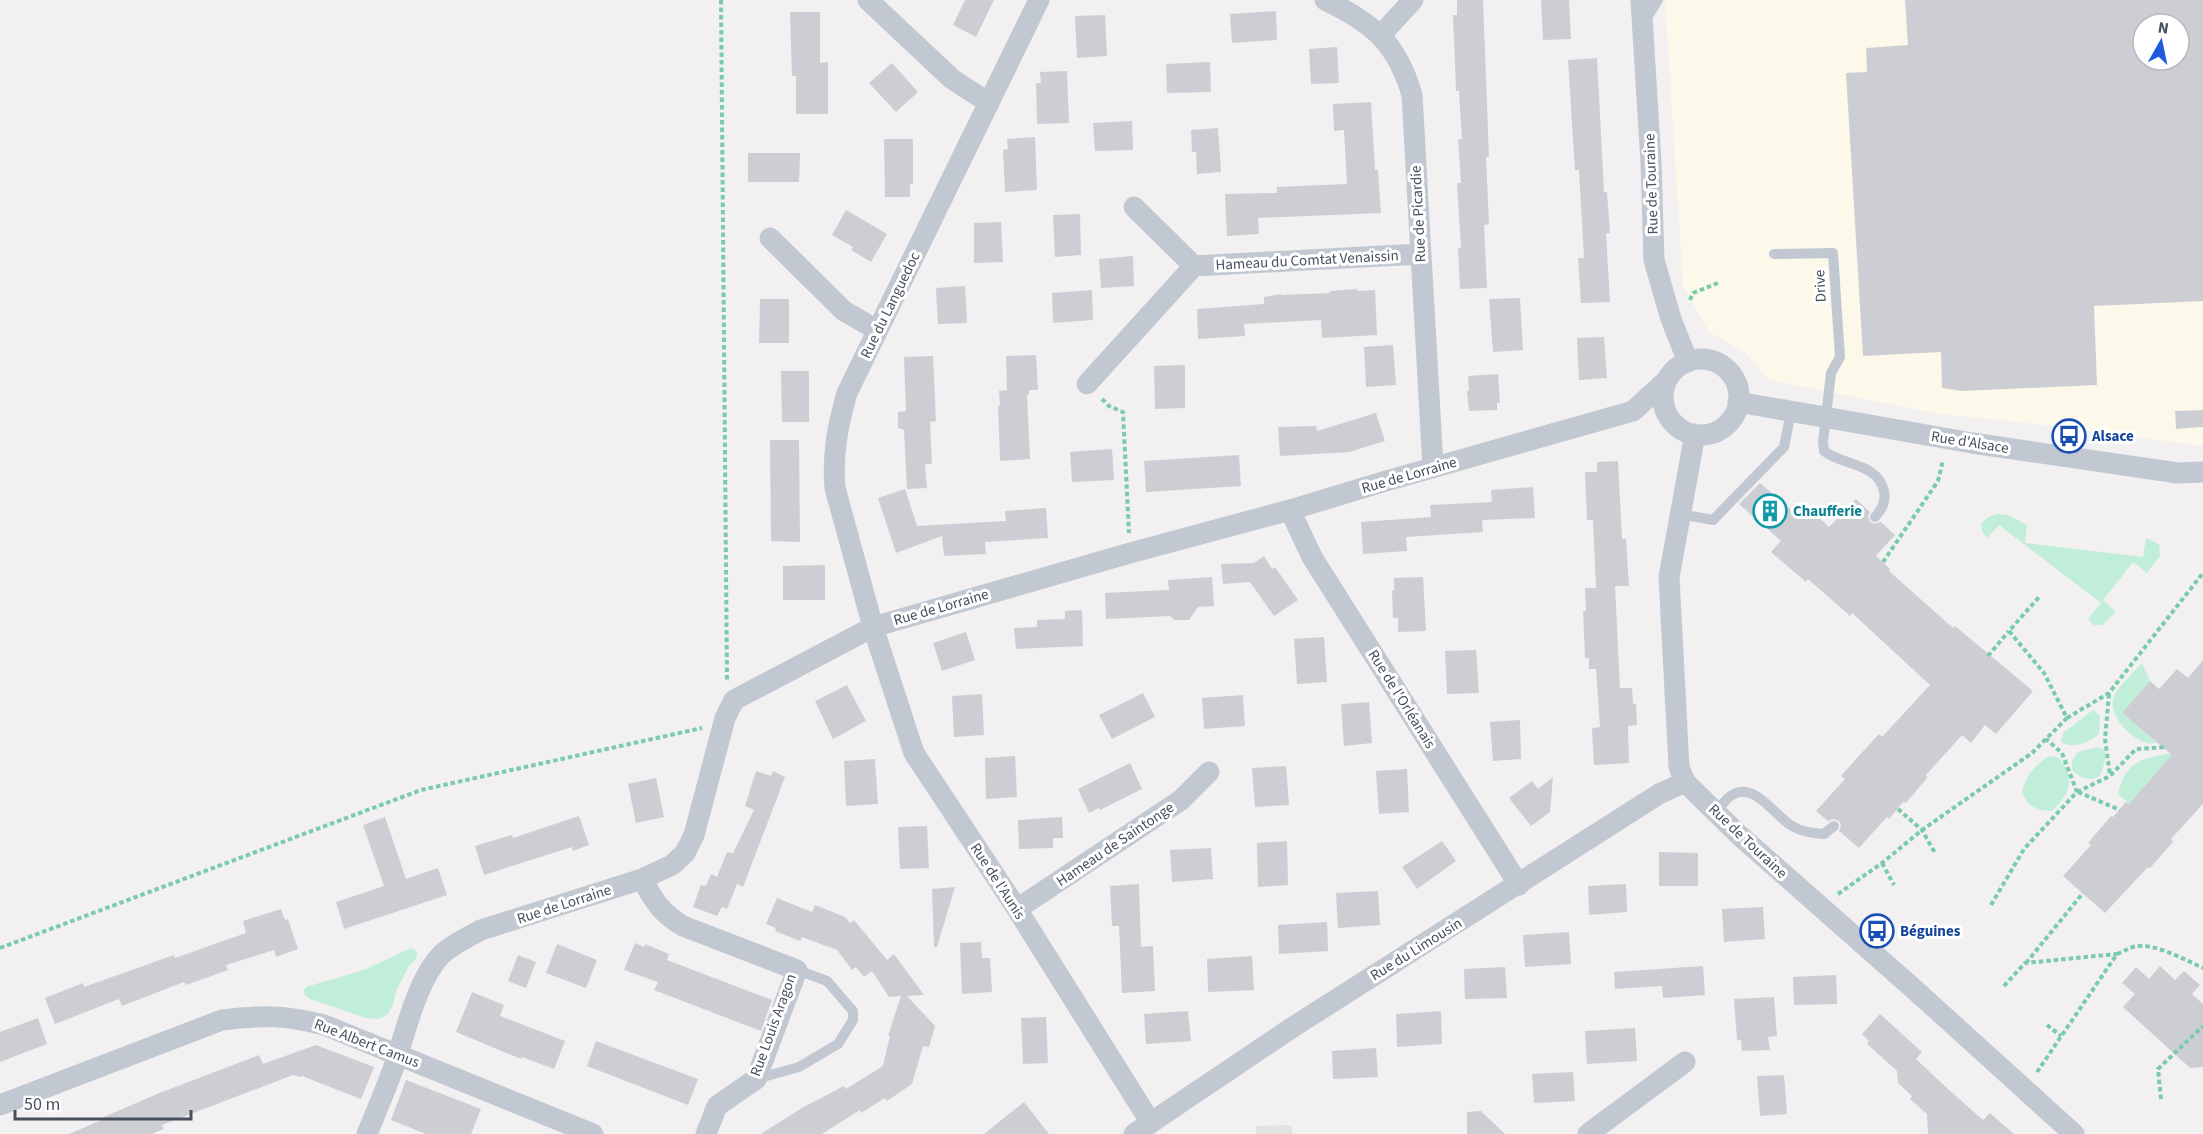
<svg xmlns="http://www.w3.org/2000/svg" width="2203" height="1134" font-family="'Source Sans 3',sans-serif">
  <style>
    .commercial { fill: #fcf9ea; fill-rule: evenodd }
    .education { fill: #e3e1e2 }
    .green { fill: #c0eed8 }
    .building { fill: #cdced4; fill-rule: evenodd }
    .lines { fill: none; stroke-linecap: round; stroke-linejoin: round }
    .path { stroke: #79cbad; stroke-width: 4; stroke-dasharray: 4.5 3; stroke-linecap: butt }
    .service { stroke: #c1c8d1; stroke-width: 10 }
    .minor { stroke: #c1c8d1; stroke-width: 21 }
    .labels { text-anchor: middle; stroke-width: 6; stroke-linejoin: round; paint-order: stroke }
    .street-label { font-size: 15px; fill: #48505d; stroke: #fff }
    .transit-label { font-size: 15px; font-weight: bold; fill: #164399; stroke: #fff; text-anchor: start }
    .culture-label { font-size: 15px; font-weight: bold; fill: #0d838f; stroke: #fff; text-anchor: start }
  </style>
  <rect width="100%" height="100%" fill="#f2f0f0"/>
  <path class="commercial" d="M 1665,0 L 2203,0 L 2203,446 L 2019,422 L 1939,414 L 1769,380 L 1745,352 L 1709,332 L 1683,286 ZM 2143,24 L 2179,24 L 2179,60 L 2143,60 Z"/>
  <path class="education" d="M 1291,1125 L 1292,1134 L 1256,1134 L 1256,1126 Z"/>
  <path class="green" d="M 1997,514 L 2008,515 L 2027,525 L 2025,543 L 2143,557 L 2146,538 L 2159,544 L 2160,556 L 2147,573 L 2133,562 L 2103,600 L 2116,612 L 2102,625 L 2094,625 L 2088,619 L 2101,603 L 1999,525 L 1987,538 L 1982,531 L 1981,524 L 1988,517 Z
    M 2142,663 L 2150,681 L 2122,713 L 2157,743 C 2154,743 2150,744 2147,743 C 2132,740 2106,714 2114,696 C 2118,687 2134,672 2142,663 Z
    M 2093,710 L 2100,716 L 2099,734 C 2090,742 2073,750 2061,742 L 2063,733 Z
    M 2098,747 L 2105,751 C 2105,761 2104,768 2099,777 C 2087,781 2081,778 2072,770 L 2072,761 L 2078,752 Z
    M 2166,754 L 2175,754 L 2129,804 L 2118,794 C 2125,764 2138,759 2166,754 Z
    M 2049,756 L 2058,757 C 2076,778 2071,793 2052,811 C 2037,811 2028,806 2022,793 C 2025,777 2034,766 2049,756 Z
    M 411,948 L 417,951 L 417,957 L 409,966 L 396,991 L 394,1002 L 388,1014 L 379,1019 L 366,1018 L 310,999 L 304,994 L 304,990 L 306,987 L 364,970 Z"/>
  <path class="building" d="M 965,0 L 994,0 L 976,37 L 953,25 Z
    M 1457,0 L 1483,0 L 1489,157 L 1486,157 L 1489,224 L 1484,225 L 1487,288 L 1460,289 L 1458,248 L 1461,248 L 1457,183 L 1461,183 L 1458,139 L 1462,139 L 1459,91 L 1456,91 L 1453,15 L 1457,15 Z
    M 1541,0 L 1569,0 L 1571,39 L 1543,40 Z
    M 1905,0 L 2203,0 L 2203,301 L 2094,306 L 2097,385 L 1962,391 L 1942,388 L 1941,352 L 1863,356 L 1846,73 L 1867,72 L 1866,48 L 1908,45 ZM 2143,24 L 2179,24 L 2179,60 L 2143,60 Z
    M 1276,11 L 1277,40 L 1232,43 L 1230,14 Z
    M 790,12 L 820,12 L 820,63 L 828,62 L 828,114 L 796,114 L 796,76 L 792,76 Z
    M 1105,15 L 1107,56 L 1077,58 L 1075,16 Z
    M 1337,47 L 1339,83 L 1311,84 L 1309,49 Z
    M 1597,58 L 1604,192 L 1607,192 L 1610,233 L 1606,233 L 1610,302 L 1581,303 L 1578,258 L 1584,258 L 1579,170 L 1575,170 L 1568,60 Z
    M 1210,62 L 1211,92 L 1167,93 L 1166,64 Z
    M 892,63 L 918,92 L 896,112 L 869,83 Z
    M 1067,71 L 1069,123 L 1037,124 L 1036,83 L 1041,83 L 1040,72 Z
    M 1371,102 L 1375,170 L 1378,170 L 1381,213 L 1258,218 L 1259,234 L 1227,236 L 1225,194 L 1277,193 L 1277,187 L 1347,184 L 1344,130 L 1334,131 L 1333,104 Z
    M 1132,121 L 1133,150 L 1095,151 L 1093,123 Z
    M 1218,128 L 1221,172 L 1197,174 L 1196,152 L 1192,152 L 1191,130 Z
    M 1035,137 L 1037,190 L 1005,192 L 1003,150 L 1008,149 L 1007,139 Z
    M 884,139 L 913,139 L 913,184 L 910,184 L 910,197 L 885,197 Z
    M 748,153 L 800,153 L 799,182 L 748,182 Z
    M 846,210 L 887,234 L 871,262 L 851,250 L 853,247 L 832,235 Z
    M 1080,214 L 1081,255 L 1055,257 L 1053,215 Z
    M 1001,222 L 1003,262 L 974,263 L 974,223 Z
    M 1133,256 L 1134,286 L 1101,288 L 1099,259 Z
    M 965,286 L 967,323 L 938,324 L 936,288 Z
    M 1357,289 L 1358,291 L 1375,290 L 1377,335 L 1322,338 L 1321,320 L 1244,324 L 1245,336 L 1198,339 L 1197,309 L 1264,304 L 1264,297 L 1281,294 L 1282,295 L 1330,293 L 1330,291 Z
    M 1092,290 L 1093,320 L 1053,323 L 1052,293 Z
    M 1520,298 L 1523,350 L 1493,352 L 1489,299 Z
    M 760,299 L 789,299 L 789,343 L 759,343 Z
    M 1604,337 L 1607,378 L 1579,380 L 1577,338 Z
    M 1393,345 L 1396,385 L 1366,387 L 1364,347 Z
    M 1036,355 L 1038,390 L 1029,390 L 1029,395 L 1027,395 L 1030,459 L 1000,461 L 998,406 L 1000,406 L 999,391 L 1007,390 L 1006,356 Z
    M 933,356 L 936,421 L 930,422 L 932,464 L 925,464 L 927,488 L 907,489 L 904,430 L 898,428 L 898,412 L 906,411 L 904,357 Z
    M 1185,365 L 1185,408 L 1155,409 L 1154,366 Z
    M 781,371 L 809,371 L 809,422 L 782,422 Z
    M 1498,374 L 1500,403 L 1497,403 L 1497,410 L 1469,411 L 1467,391 L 1469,391 L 1468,376 Z
    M 2203,410 L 2203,427 L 2176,429 L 2175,411 Z
    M 1376,413 L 1385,441 L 1349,452 L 1280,456 L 1278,427 L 1316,426 L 1317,431 Z
    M 770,440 L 799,440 L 800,542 L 771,541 Z
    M 1112,449 L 1114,480 L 1072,482 L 1070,452 Z
    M 1239,455 L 1241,486 L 1146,492 L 1144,461 Z
    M 1618,461 L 1622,539 L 1626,539 L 1629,586 L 1615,586 L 1620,688 L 1632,688 L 1633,704 L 1636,704 L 1637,725 L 1628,726 L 1629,763 L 1594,765 L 1592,728 L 1600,727 L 1596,669 L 1589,669 L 1589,658 L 1585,658 L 1583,611 L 1586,611 L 1585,588 L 1596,588 L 1593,520 L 1587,520 L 1585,472 L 1597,472 L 1597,462 Z
    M 1760,483 L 1802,519 L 1811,510 L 1829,527 L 1856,499 L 1870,512 L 1868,516 L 1870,522 L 1874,524 L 1881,522 L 1895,535 L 1876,556 L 1890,569 L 1889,571 L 1953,628 L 1955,626 L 2033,691 L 1996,734 L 1985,725 L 1971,743 L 1962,735 L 1926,775 L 1927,778 L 1906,803 L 1903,802 L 1889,819 L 1887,817 L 1859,848 L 1839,831 L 1841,825 L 1839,821 L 1833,819 L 1828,821 L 1816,811 L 1845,779 L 1841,776 L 1856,759 L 1879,734 L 1882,737 L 1930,685 L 1852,613 L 1850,616 L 1808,579 L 1806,582 L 1771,552 L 1781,541 L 1739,504 Z
    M 1533,487 L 1535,518 L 1482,520 L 1483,532 L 1406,537 L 1407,551 L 1363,554 L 1361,522 L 1431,517 L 1430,505 L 1492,502 L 1491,490 Z
    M 905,489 L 917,526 L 1006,521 L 1005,511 L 1046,508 L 1048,538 L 985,542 L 986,554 L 944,556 L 942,536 L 896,553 L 878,498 Z
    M 1264,556 L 1272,569 L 1275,567 L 1298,600 L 1274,616 L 1250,582 L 1223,584 L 1221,564 L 1254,563 Z
    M 825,565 L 825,600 L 783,600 L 783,566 Z
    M 1212,577 L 1214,606 L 1198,607 L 1189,620 L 1174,620 L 1170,616 L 1106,619 L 1105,593 L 1169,590 L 1168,580 Z
    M 1423,577 L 1426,631 L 1398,632 L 1398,618 L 1393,618 L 1392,591 L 1394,590 L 1394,578 Z
    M 1082,610 L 1083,646 L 1016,649 L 1014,628 L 1037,627 L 1037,620 L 1065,619 L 1065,611 Z
    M 966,632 L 975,660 L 942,671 L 933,643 Z
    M 1324,637 L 1327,682 L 1297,684 L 1294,639 Z
    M 1476,650 L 1479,693 L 1447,694 L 1445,651 Z
    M 2203,660 L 2203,804 L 2171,839 L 2173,842 L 2150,868 L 2148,867 L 2105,913 L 2063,876 L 2091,845 L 2088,843 L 2111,816 L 2113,817 L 2126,802 L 2129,804 L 2172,755 L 2122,713 L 2150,681 L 2159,689 L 2177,669 L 2188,678 Z
    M 847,685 L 866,721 L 833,739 L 815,701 Z
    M 1143,693 L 1155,717 L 1112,739 L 1099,715 Z
    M 982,694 L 984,735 L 954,737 L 952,696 Z
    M 1243,695 L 1245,726 L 1204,729 L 1202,698 Z
    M 1369,702 L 1372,743 L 1344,746 L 1341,704 Z
    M 1520,720 L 1521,759 L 1493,761 L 1490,722 Z
    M 1015,756 L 1017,797 L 986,799 L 985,758 Z
    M 875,759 L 878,804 L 846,806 L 844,761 Z
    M 1130,763 L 1142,789 L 1100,810 L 1099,808 L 1089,813 L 1078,789 Z
    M 1286,766 L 1289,805 L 1255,807 L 1252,768 Z
    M 1407,769 L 1409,812 L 1379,814 L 1376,771 Z
    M 756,771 L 771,776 L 773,771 L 785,777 L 743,887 L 737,884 L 727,909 L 722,907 L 717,916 L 693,907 L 701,885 L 706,886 L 711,874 L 717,877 L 727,852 L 733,853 L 754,810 L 745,806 Z
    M 1553,777 L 1550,812 L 1531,826 L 1509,798 L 1532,781 L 1538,789 Z
    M 656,778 L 664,817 L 636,823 L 628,784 Z
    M 579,816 L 589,845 L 573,851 L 572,847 L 484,875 L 475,846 L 512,835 L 513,838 Z
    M 385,817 L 406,879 L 438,868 L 447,895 L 344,929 L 336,902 L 384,886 L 363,825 Z
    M 1062,817 L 1063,838 L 1053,838 L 1053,848 L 1019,849 L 1018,820 Z
    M 927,826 L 929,868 L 900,869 L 898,827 Z
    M 1287,841 L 1288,885 L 1258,887 L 1257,843 Z
    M 1442,841 L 1456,861 L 1417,889 L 1402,867 Z
    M 1211,848 L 1213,879 L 1172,882 L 1170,850 Z
    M 1659,852 L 1698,853 L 1698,886 L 1659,886 Z
    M 1139,884 L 1141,947 L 1153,946 L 1155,991 L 1122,993 L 1119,926 L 1112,926 L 1110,886 Z
    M 1626,884 L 1627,912 L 1589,915 L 1588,886 Z
    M 955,887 L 937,947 L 934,947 L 932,889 Z
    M 1378,891 L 1380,925 L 1338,928 L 1336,893 Z
    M 777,898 L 812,912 L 815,905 L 845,917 L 850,923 L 854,920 L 887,960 L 894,954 L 924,995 L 907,996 L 935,1026 L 929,1047 L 923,1046 L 912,1084 L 887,1101 L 885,1098 L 861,1113 L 860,1110 L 822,1134 L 761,1134 L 802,1108 L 844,1086 L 846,1089 L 883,1066 L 890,1036 L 888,1036 L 901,996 L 889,997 L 872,971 L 864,977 L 856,967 L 852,970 L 837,950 L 802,937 L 800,941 L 775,931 L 776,928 L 766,924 Z
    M 1763,907 L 1765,939 L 1724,942 L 1722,909 Z
    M 281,909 L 285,920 L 288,919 L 298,949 L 276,957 L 274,950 L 226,965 L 228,970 L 186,985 L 184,982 L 122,1006 L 119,999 L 55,1024 L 45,998 L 83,983 L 84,987 L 174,955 L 175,958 L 246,933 L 243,921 Z
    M 1327,922 L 1328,951 L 1279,954 L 1278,925 Z
    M 1569,932 L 1571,964 L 1525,967 L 1523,935 Z
    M 981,942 L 982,958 L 990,958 L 992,992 L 962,994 L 960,943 Z
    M 635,943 L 644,947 L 645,944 L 669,954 L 667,960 L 772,1000 L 761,1031 L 654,990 L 658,982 L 624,970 Z
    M 557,944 L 597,960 L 586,988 L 546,973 Z
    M 518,955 L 536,962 L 526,988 L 508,981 Z
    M 1252,956 L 1254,990 L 1208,992 L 1207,959 Z
    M 1703,966 L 1705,995 L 1663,998 L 1662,986 L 1615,989 L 1614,972 Z
    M 2160,966 L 2175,980 L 2184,971 L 2200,985 L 2192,994 L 2203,1004 L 2203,1067 L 2190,1068 L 2123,1007 L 2135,994 L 2122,983 L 2136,967 L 2149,979 Z
    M 1505,967 L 1507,998 L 1465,999 L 1464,969 Z
    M 1836,975 L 1837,1004 L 1794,1005 L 1793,977 Z
    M 472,992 L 504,1005 L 500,1016 L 565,1041 L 554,1069 L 522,1057 L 521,1059 L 456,1032 Z
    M 1774,997 L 1777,1036 L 1768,1037 L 1770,1050 L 1742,1051 L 1741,1040 L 1737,1040 L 1734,999 Z
    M 1188,1011 L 1191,1041 L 1146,1044 L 1144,1014 Z
    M 1441,1011 L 1442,1044 L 1397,1047 L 1396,1014 Z
    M 1880,1014 L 1922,1052 L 1916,1059 L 1949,1090 L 1983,1120 L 1990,1113 L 2014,1134 L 1928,1134 L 1927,1114 L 1910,1099 L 1912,1096 L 1898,1083 L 1897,1071 L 1867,1044 L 1869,1041 L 1862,1034 Z
    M 1046,1017 L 1048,1063 L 1023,1064 L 1021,1018 Z
    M 38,1018 L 47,1044 L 0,1062 L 0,1032 Z
    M 1635,1028 L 1637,1061 L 1587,1064 L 1585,1031 Z
    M 596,1041 L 698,1079 L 688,1105 L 587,1066 Z
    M 316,1045 L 374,1067 L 361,1099 L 302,1076 L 301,1077 L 293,1075 L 162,1125 L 164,1129 L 152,1134 L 69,1134 L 104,1119 L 104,1117 L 157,1094 L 259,1055 L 263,1064 Z
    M 1376,1048 L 1378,1077 L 1333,1079 L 1332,1051 Z
    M 1573,1072 L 1575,1101 L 1534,1103 L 1532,1074 Z
    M 1784,1075 L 1787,1114 L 1760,1116 L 1757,1076 Z
    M 406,1080 L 481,1109 L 471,1134 L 426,1134 L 391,1120 Z
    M 1024,1102 L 1049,1134 L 984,1134 Z
    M 1481,1111 L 1505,1134 L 1467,1134 L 1467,1112 Z"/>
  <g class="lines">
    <path class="path" d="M 721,0 L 727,680
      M 1690,300 L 1693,293 L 1718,283
      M 1102,399 L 1109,406 L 1123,412 L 1129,533
      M 1883,562 L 1938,481 L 1943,460
      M 1988,656 L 2009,631
      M 2109,694 L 2105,739 L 2110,775
      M 2067,718 L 2109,693 L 2203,573
      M 2077,792 L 2110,776 L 2136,749 L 2167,747
      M 2078,792 L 2120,810
      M 1898,809 L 1922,830 L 1935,853
      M 1882,863 L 1894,885
      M 1838,894 L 1882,863 L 1922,830 L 2032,753 L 2067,718 L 2044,673 L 2009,631 L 2040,596
      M 1991,905 L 2024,849 L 2077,792 L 2062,753 L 2046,739
      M 0,948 L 421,790 L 702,728
      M 2026,963 L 2083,893
      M 2004,986 L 2025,963 L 2117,954
      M 2047,1025 L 2061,1036
      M 2037,1072 L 2117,954 C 2125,951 2131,946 2140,946 C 2158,945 2186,960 2203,968
      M 2161,1099 L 2158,1069 L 2203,1026"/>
    <path class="service" d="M 1645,21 L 1658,0
      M 1774,254 L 1833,253 L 1840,357 L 1831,373 L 1823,442 L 1824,451 C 1843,466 1878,463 1884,491 C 1886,502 1882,509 1875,517
      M 1680,514 L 1713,520 L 1784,447 L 1791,412
      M 1716,812 C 1721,807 1726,798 1732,795 C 1754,781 1775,816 1792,826 C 1802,832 1812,833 1824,834 L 1834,826
      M 756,1079 L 799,1067 L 838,1044 L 853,1020 L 853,1011 L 827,981 L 797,970"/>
    <path class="minor" d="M 868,0 L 952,79 L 989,103
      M 1039,0 L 847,393 C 838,425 832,454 835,488 L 873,627 L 914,753 L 1017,909 L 1151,1123
      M 1325,0 C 1373,23 1397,43 1412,95 L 1433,467
      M 1641,0 L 1651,163 L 1654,260 L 1671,319 L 1688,362
      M 1381,35 L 1413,0
      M 1134,207 L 1194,266
      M 770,238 L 844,311 L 877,330
      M1663 397a38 38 0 1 1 76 0a38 38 0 1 1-76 0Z
      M 1087,384 L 1194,266 L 1420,254
      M 1738,402 L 1972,443 L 2178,473 L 2203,472
      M 1695,434 L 1669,577 L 1679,767 L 1685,782 L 1739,835 L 1915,990 L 2074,1134
      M 1290,510 L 1312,557 L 1519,885
      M 642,879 C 654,901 661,913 683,926 L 797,970 L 756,1079 L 717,1106 L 706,1134
      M 1017,909 L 1181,800 L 1209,772
      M 0,1105 L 222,1020 C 263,1015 284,1015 324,1025 L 593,1134
      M 367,1134 C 376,1112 385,1091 393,1069 C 405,1036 416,980 442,954 C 453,944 468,937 481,930 L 642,879 L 672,865 L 685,853 L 694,835 L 725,718 L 734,700 L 873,627 L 1130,553 L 1290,510 L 1386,481 L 1619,415 L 1633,411 L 1667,380
      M 1134,1134 L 1293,1027 L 1659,794 L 1685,782
      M 1588,1134 L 1685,1062"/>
  </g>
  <defs>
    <symbol id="bus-ring" viewBox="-11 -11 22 22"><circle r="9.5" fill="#fff" stroke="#1a4fb4" stroke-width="1.5"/><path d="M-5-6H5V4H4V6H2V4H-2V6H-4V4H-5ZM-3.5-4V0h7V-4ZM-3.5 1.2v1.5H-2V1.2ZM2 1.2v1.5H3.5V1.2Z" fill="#1a4fb4"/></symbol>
    <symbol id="building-ring" viewBox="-11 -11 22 22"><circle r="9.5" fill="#fff" stroke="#0f9aa8" stroke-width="1.5"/><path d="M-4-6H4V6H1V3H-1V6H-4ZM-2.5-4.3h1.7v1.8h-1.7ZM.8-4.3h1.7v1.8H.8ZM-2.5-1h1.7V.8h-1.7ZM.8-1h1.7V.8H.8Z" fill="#0f9aa8"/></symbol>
  </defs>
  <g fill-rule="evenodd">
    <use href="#bus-ring" x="2050" y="417" width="38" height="38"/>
    <use href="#building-ring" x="1751" y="492" width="38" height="38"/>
    <use href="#bus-ring" x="1858" y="912" width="38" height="38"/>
  </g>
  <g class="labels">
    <g class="street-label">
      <text transform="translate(1651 184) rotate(-92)" y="5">Rue de Touraine</text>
      <text transform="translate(1418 214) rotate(-93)" y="5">Rue de Picardie</text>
      <text transform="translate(1307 260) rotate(-3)" y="5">Hameau du Comtat Venaissin</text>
      <text transform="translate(1820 286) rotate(-93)" y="5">Drive</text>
      <text transform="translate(890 305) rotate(-64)" y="5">Rue du Languedoc</text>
      <text transform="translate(1970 442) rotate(9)" y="5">Rue d'Alsace</text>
      <text transform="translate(1409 475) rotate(-16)" y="5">Rue de Lorraine</text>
      <text transform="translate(941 607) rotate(-16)" y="5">Rue de Lorraine</text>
      <text transform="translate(1402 699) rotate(58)" y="5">Rue de l'Orléanais</text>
      <text transform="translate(1748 841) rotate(43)" y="5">Rue de Touraine</text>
      <text transform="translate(1115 844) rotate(-34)" y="5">Hameau de Saintonge</text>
      <text transform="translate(998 881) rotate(57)" y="5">Rue de l'Aunis</text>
      <text transform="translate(564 904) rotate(-18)" y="5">Rue de Lorraine</text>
      <text transform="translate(1416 949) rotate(-32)" y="5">Rue du Limousin</text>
      <text transform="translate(773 1025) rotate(-70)" y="5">Rue Louis Aragon</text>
      <text transform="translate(367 1043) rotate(21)" y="5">Rue Albert Camus</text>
    </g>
    <g class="transit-label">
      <text x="2092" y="441">Alsace</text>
      <text x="1900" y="936">Béguines</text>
    </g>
    <g class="culture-label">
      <text x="1793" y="516">Chaufferie</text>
    </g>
  </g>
  <g transform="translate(2161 42) rotate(9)"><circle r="28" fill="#ffffff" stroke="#b6b9be" stroke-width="1.5"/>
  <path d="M0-4.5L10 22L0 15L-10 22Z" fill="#1f59dd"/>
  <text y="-9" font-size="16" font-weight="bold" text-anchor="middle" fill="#48505d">N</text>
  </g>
  <path d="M15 1110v9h176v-9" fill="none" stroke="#48505d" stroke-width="3"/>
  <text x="24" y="1110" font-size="18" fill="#48505d" stroke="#ffffff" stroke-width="4.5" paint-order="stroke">50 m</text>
</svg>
